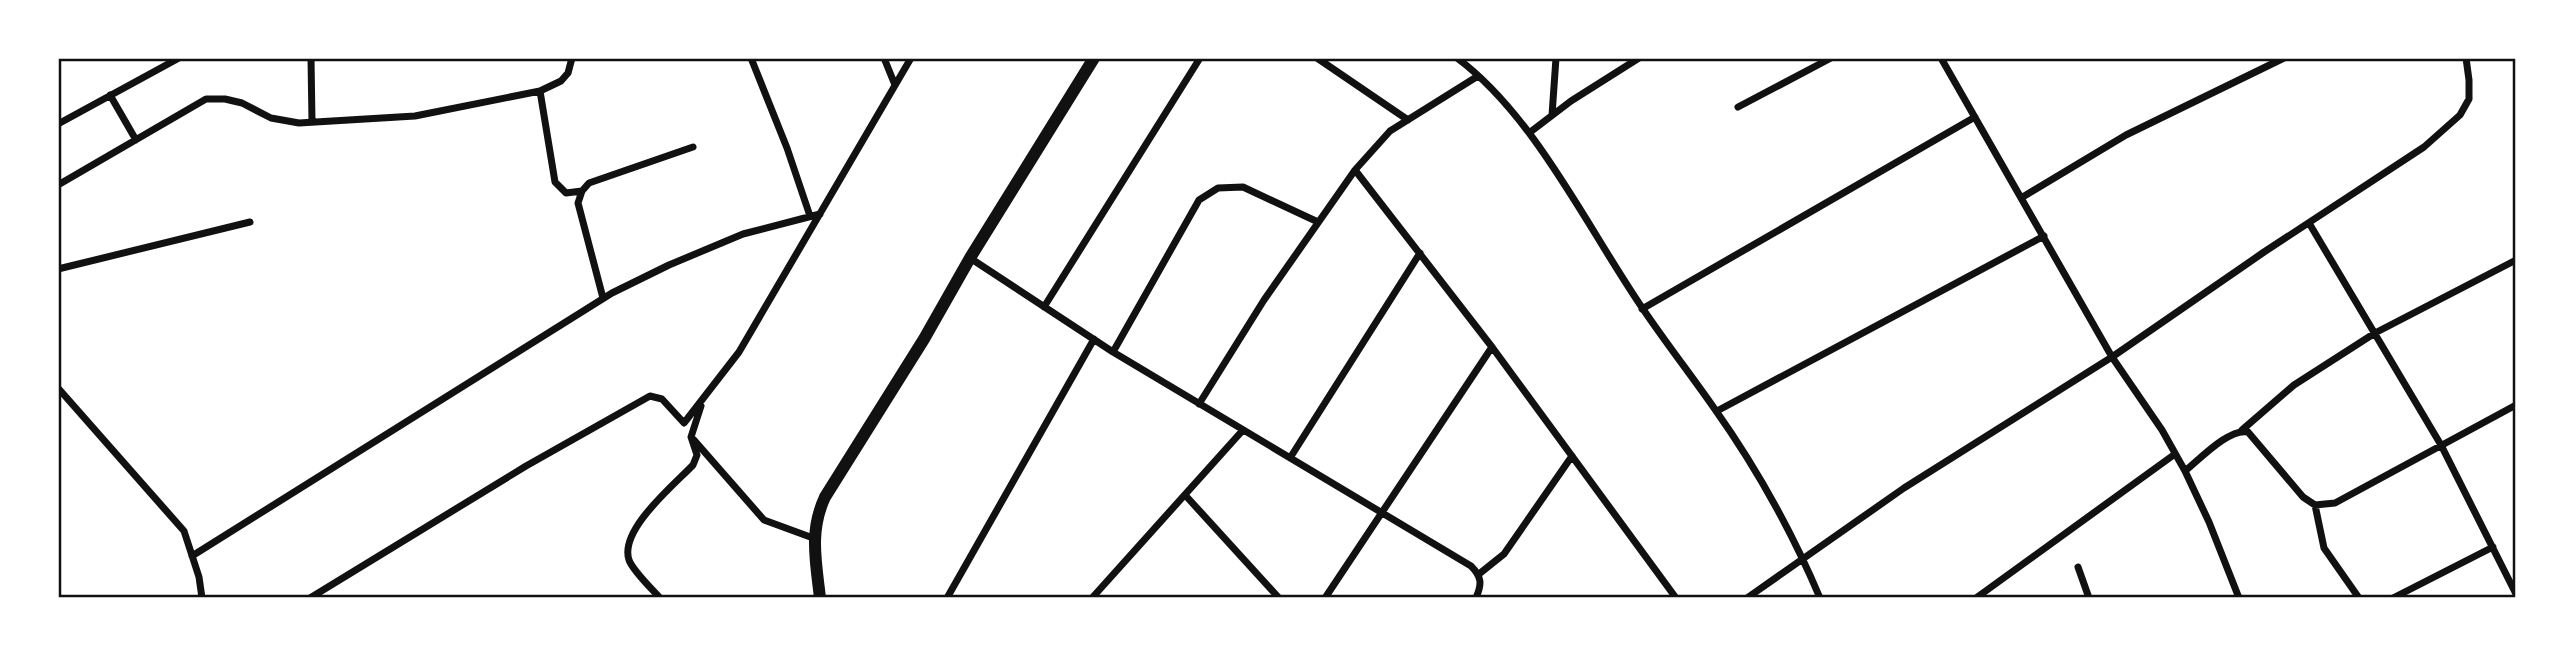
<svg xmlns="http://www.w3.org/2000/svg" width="2574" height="656" font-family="Helvetica,sans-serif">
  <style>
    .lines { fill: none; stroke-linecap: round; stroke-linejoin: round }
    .minor { stroke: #111; stroke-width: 7 }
    .tertiary { stroke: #111; stroke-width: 12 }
    .neatline { fill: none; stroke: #111; stroke-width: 2.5 }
  </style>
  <rect width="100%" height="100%" fill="#fff"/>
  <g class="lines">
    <path class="minor" d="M 311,58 L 312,122
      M 751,58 L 787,148 L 810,216
      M 884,58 L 895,85
      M 1317,58 L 1408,120
      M 1457,58 C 1535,116 1588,229 1643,309 C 1666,343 1691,375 1714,408 C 1756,467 1792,532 1820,598
      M 1941,58 L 2112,357 L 2162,430 L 2185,471 L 2209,522 L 2239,598
      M 540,91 L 555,182 L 566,193 L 582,191
      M 110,95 L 136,140
      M 1738,107 L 1831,58
      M 1552,115 L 1556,58
      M 58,124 L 179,58
      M 1529,133 L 1571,101 L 1639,58
      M 1355,170 L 1492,347 L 1676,598
      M 58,185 L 206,99 L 225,99 L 242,103 L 271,118 L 299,123 L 415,116 L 540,91 L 561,81 L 568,73 L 572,58
      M 2021,198 L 2126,135 L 2284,58
      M 2309,223 L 2441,445 L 2516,594
      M 970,258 L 1113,352 L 1471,566 C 1482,577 1482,584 1476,598
      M 58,269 L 250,222
      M 603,298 L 578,203 L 582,191 L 589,183 L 693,147
      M 1044,307 L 1200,58
      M 1642,309 L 1975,117
      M 1113,352 L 1199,200 L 1218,188 L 1243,187 L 1318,222
      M 58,388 L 184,531 L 199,577 L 202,598
      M 1199,404 L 1264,300 L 1355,170 L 1390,131 L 1478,76
      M 1717,411 L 2044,236
      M 2242,430 L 2294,385 L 2375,333 L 2516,260
      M 694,440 L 764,520 L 813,538
      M 1290,458 L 1420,253
      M 2185,471 C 2200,459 2229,428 2248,432 L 2303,497 L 2315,505 L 2335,503 L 2516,405
      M 1186,496 L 1279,598
      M 2315,505 L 2324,548 L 2359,598
      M 192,556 L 612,293 L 669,265 L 743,234 L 820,214
      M 2078,567 L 2089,598
      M 1479,574 L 1504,554 L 1572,456
      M 310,598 L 526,466 L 650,396 L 662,399 L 684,423 L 739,352 L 911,58
      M 660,598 C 652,589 633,571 629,560 C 619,530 673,486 693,465 L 697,455 L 691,437 L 701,406
      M 947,598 L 1094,339
      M 1092,598 L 1243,430
      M 1325,598 L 1492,347
      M 1747,598 L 1904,488 L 2112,357 L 2264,252 L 2424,147 L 2460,115 L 2469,99 L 2469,80 L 2466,58
      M 1976,598 L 2175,454
      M 2393,598 L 2493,547"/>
    <path class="tertiary" d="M 820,598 C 816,562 809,531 825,497 L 924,339 L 970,258 L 1094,58"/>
  </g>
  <rect width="2574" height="656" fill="none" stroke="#ffffff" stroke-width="119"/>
  <rect x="60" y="60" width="2454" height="536" class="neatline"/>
</svg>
